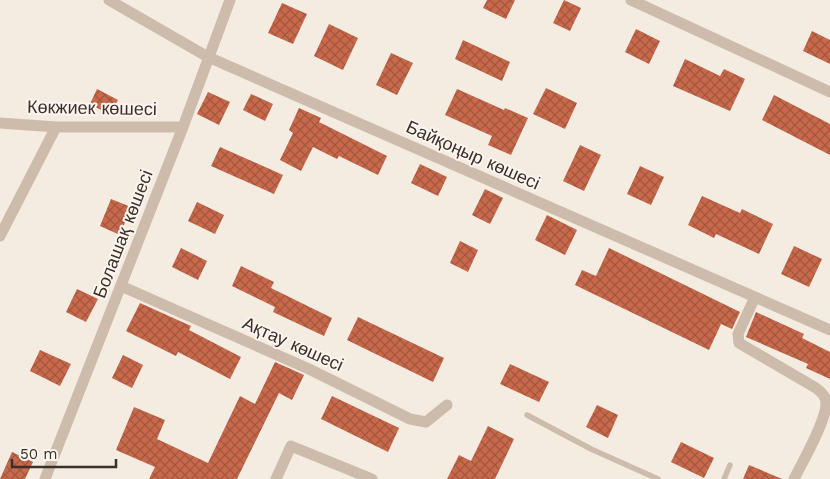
<svg xmlns="http://www.w3.org/2000/svg" width="830" height="479" font-family="'Work Sans',sans-serif">
  <style>
    .building { fill: url(#building-cross-hatch) }
    .lines { fill: none; stroke-linecap: round; stroke-linejoin: round }
    .lane { stroke: #cdbbac; stroke-width: 5.5 }
    .street { stroke: #cdbbac; stroke-width: 11 }
    .labels { text-anchor: middle; stroke-width: 4; stroke-linejoin: round; paint-order: stroke }
    .street-label { font-size: 18px; fill: #3b302b; stroke: #fbf5ee }
  </style>
  <defs>
    <pattern id="building-cross-hatch" width="8" height="8" patternUnits="userSpaceOnUse" patternTransform="scale(1.25)"><rect width="8" height="8" fill="#c8694b"/><path d="M0 0l8 8M0 8l8-8" fill="none" stroke="#a4573f"/></pattern>
  </defs>
  <rect width="100%" height="100%" fill="#f4ebe1"/>
  <path class="building" d="M 487,0 L 515,0 L 506,19 L 483,8 Z
    M 564,0 L 581,8 L 570,31 L 553,23 Z
    M 282,3 L 307,14 L 293,44 L 268,33 Z
    M 329,24 L 358,38 L 343,70 L 314,56 Z
    M 636,29 L 660,41 L 649,64 L 625,52 Z
    M 812,31 L 830,40 L 830,64 L 803,51 Z
    M 463,40 L 510,62 L 502,81 L 455,59 Z
    M 391,53 L 413,63 L 397,95 L 376,85 Z
    M 685,59 L 720,76 L 724,69 L 745,79 L 730,111 L 673,86 Z
    M 546,88 L 577,103 L 565,129 L 533,114 Z
    M 97,89 L 118,100 L 110,115 L 90,104 Z
    M 457,89 L 504,110 L 505,108 L 528,118 L 511,155 L 488,145 L 492,136 L 445,115 Z
    M 208,92 L 230,102 L 219,125 L 197,114 Z
    M 251,94 L 273,104 L 265,121 L 243,110 Z
    M 774,95 L 830,124 L 830,155 L 762,120 Z
    M 299,108 L 321,118 L 319,122 L 387,156 L 378,175 L 339,156 L 337,159 L 313,147 L 301,171 L 280,160 L 293,133 L 289,130 Z
    M 580,145 L 601,155 L 584,191 L 563,181 Z
    M 220,147 L 283,175 L 274,194 L 211,166 Z
    M 420,164 L 447,177 L 438,196 L 411,183 Z
    M 640,166 L 664,177 L 651,205 L 627,194 Z
    M 485,189 L 503,198 L 490,224 L 472,215 Z
    M 702,196 L 740,213 L 742,209 L 773,224 L 759,254 L 716,234 L 714,238 L 688,225 Z
    M 111,199 L 131,207 L 120,235 L 100,226 Z
    M 197,202 L 224,215 L 215,234 L 188,221 Z
    M 547,215 L 577,230 L 565,255 L 535,240 Z
    M 460,241 L 478,250 L 468,272 L 450,263 Z
    M 794,246 L 822,259 L 809,287 L 781,274 Z
    M 181,248 L 207,261 L 198,280 L 172,267 Z
    M 609,248 L 740,312 L 732,329 L 721,324 L 709,350 L 575,285 L 582,270 L 596,276 Z
    M 241,266 L 274,282 L 271,288 L 332,318 L 324,336 L 273,312 L 275,307 L 232,286 Z
    M 77,289 L 98,299 L 86,322 L 66,312 Z
    M 140,303 L 191,326 L 189,330 L 241,357 L 230,379 L 178,352 L 176,356 L 126,331 Z
    M 756,312 L 804,334 L 802,338 L 830,352 L 830,379 L 806,368 L 808,364 L 746,337 Z
    M 358,317 L 444,358 L 433,382 L 347,340 Z
    M 40,350 L 71,364 L 60,386 L 30,371 Z
    M 123,355 L 143,365 L 132,388 L 112,378 Z
    M 275,362 L 304,375 L 292,400 L 279,393 L 237,479 L 149,479 L 155,467 L 116,450 L 134,407 L 165,420 L 157,439 L 208,463 L 240,396 L 255,404 Z
    M 510,364 L 549,382 L 539,402 L 500,384 Z
    M 332,396 L 399,428 L 388,452 L 321,419 Z
    M 597,405 L 618,415 L 608,438 L 586,427 Z
    M 488,426 L 514,439 L 495,479 L 447,479 L 459,455 L 471,461 Z
    M 681,442 L 714,458 L 704,478 L 671,462 Z
    M 12,452 L 33,462 L 25,479 L 0,479 Z
    M 749,465 L 782,479 L 743,479 Z"/>
  <g class="lines">
    <path class="lane" d="M 527,415 L 591,449 L 658,479
      M 724,479 L 730,465"/>
    <path class="street" d="M 109,0 L 208,57 L 830,330
      M 631,0 L 830,92
      M 0,123 L 56,127 L 183,127
      M 0,236 L 56,127
      M 121,286 L 309,369 L 410,419 L 426,422 L 447,405
      M 755,297 L 738,334 L 739,343 L 816,388 C 821,392 826,396 826,403 C 827,420 802,463 794,479
      M 45,479 L 183,127 L 230,0
      M 276,479 L 291,446 L 372,479"/>
  </g>
  <g class="labels">
    <g class="street-label">
      <text transform="translate(92 108) rotate(1)" y="6">Көкжиек көшесі</text>
      <text transform="translate(473 155) rotate(24)" y="6">Байқоңыр көшесі</text>
      <text transform="translate(123 234) rotate(-69)" y="6">Болашақ көшесі</text>
      <text transform="translate(293 344) rotate(24)" y="6">Ақтау көшесі</text>
    </g>
  </g>
  <path d="M12 459v8h104v-8" fill="none" stroke="#3b302b" stroke-width="2.5"/>
  <text x="20" y="459" font-size="15" fill="#3b302b" stroke="#fbf5ee" stroke-width="4" paint-order="stroke">50 m</text>
</svg>
